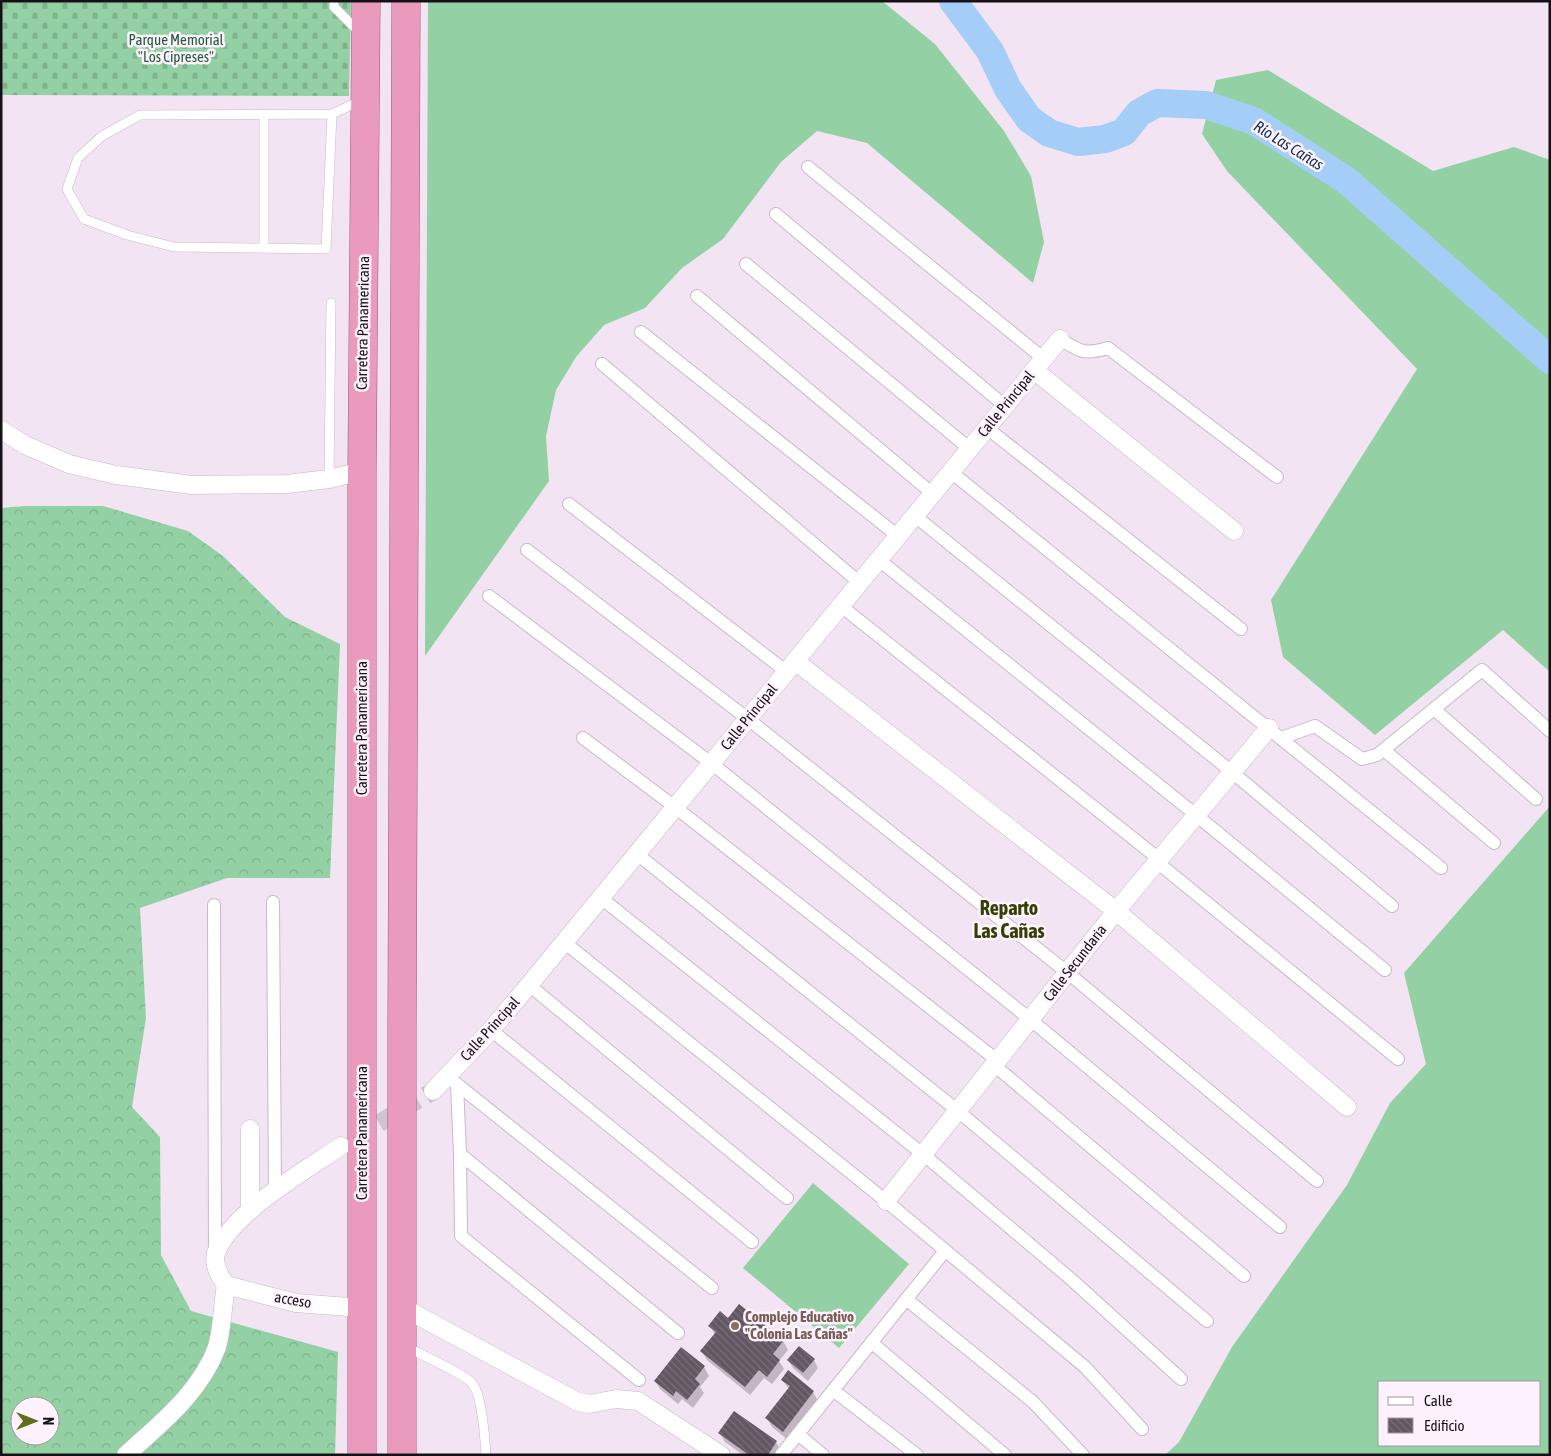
<svg xmlns="http://www.w3.org/2000/svg" width="1551" height="1456" font-family="'Asap Condensed',sans-serif">
  <style>
    .grass { fill: #93d1a4; fill-rule: evenodd }
    .forest { fill: url(#forest-crowns); fill-rule: evenodd }
    .cemetery { fill: url(#cemetery-stones) }
    .shadow { fill: #0003 }
    .lines { fill: none; stroke-linecap: round; stroke-linejoin: round }
    .river { stroke: #a4cef7; stroke-width: 28 }
    .building { fill: url(#building-back-hatch) }
    .minor-tunnel { stroke: #d1c4d2; stroke-width: 18; stroke-dasharray: 18 9; stroke-linecap: butt }
    .service-casing { stroke: #c7bac8; stroke-width: 10 }
    .pedestrian-casing { stroke: #c7bac8; stroke-width: 14 }
    .minor-casing { stroke: #c7bac8; stroke-width: 19 }
    .trunk-casing { stroke: #9c5978; stroke-width: 29 }
    .service { stroke: #fff; stroke-width: 9 }
    .pedestrian { stroke: #fff; stroke-width: 12 }
    .minor { stroke: #fff; stroke-width: 18 }
    .trunk { stroke: #ea9abc; stroke-width: 28 }
    .education-dot { fill: #8d6e63; stroke: #fef2fe; stroke-width: 2 }
    .labels { text-anchor: middle; stroke-width: 5; stroke-linejoin: round; paint-order: stroke }
    .park-label { font-size: 15px; fill: #205d36; stroke: #fef2fe }
    .street-label { font-size: 15px; fill: #161116; stroke: #fef2fe }
    .education-label { font-size: 15px; font-weight: bold; fill: #785e54; stroke: #fef2fe; text-anchor: start }
    .water-label { font-size: 16px; font-style: italic; fill: #0f2e48; stroke: #fef2fe }
    .district-label { font-size: 20px; font-weight: bold; fill: #364004; stroke: #fef2fe }
  </style>
  <defs>
    <pattern id="forest-crowns" width="20" height="18" patternUnits="userSpaceOnUse" patternTransform="scale(1.25)"><rect width="20" height="18" fill="#93d1a4"/><path d="M2 6a3 3 0 1 1 6 0M12 15a3 3 0 1 1 6 0" fill="none" stroke="#7eb28c"/></pattern>
    <pattern id="cemetery-stones" width="16" height="16" patternUnits="userSpaceOnUse" patternTransform="scale(1.25)"><rect width="16" height="16" fill="#93d1a4"/><path d="M2 7V4a2 2 0 0 1 4 0v3zM10 15v-3a2 2 0 0 1 4 0v3z" fill="#7eb28c"/></pattern>
    <pattern id="building-back-hatch" width="6" height="6" patternUnits="userSpaceOnUse" patternTransform="scale(1.25)"><rect width="6" height="6" fill="#635763"/><path d="M-1 5l2 2M0 0l6 6M5-1l2 2" fill="none" stroke="#786f78"/></pattern>
  </defs>
  <rect width="100%" height="100%" fill="#f2e4f3"/>
  <path class="grass" d="M 428,1 L 882,1 L 935,44 L 1004,131 L 1031,176 L 1044,242 L 1033,283 L 867,143 L 817,131 L 781,162 L 723,239 L 682,268 L 645,308 L 604,325 L 576,357 L 556,390 L 546,436 L 549,481 L 425,656 Z
    M 1268,70 L 1433,171 L 1514,147 L 1550,160 L 1550,672 L 1503,630 L 1375,735 L 1283,657 L 1271,600 L 1417,369 L 1227,171 L 1202,134 L 1216,80 Z
    M 1550,806 L 1550,1455 L 1165,1455 L 1179,1442 L 1232,1347 L 1347,1185 L 1390,1103 L 1426,1064 L 1404,973 ZM 1380,1382 L 1540,1382 L 1540,1445 L 1380,1445 Z
    M 813,1183 L 909,1264 L 839,1348 L 743,1268 Z"/>
  <path class="forest" d="M 24,506 L 103,506 L 188,531 L 223,556 L 285,617 L 340,644 L 330,878 L 227,878 L 140,908 L 146,1018 L 132,1107 L 160,1137 L 161,1255 L 191,1311 L 338,1352 L 335,1455 L 1,1455 L 1,508 ZM 20,1406 L 50,1406 L 50,1436 L 20,1436 Z"/>
  <path class="cemetery" d="M 1,1 L 351,1 L 349,96 L 1,95 Z"/>
  <path class="shadow" d="M 729,1319 L 783,1341 L 788,1350 L 779,1361 L 784,1369 L 772,1384 L 764,1378 L 750,1395 L 707,1360 L 702,1352 L 715,1335 L 710,1326 Z
    M 788,1360 L 814,1360 L 818,1368 L 808,1381 L 793,1368 Z
    M 704,1367 L 709,1376 L 700,1387 L 704,1393 L 693,1408 L 682,1399 L 678,1404 L 660,1389 L 655,1381 Z
    M 788,1372 L 813,1392 L 818,1401 L 788,1440 L 772,1427 L 767,1418 L 789,1389 L 782,1380 Z
    M 734,1413 L 776,1442 L 781,1451 L 778,1455 L 743,1455 L 725,1442 L 720,1433 Z"/>
  <g class="lines">
    <path class="river" d="M 953,1 L 990,51 L 1008,89 L 1029,119 L 1049,133 L 1078,142 L 1105,139 L 1124,132 L 1139,113 L 1157,103 L 1206,105 L 1254,121 L 1346,180 L 1550,360"/>
  </g>
  <path class="building" d="M 739,1304 L 784,1340 L 773,1354 L 780,1360 L 767,1377 L 759,1370 L 745,1387 L 700,1351 L 716,1332 L 708,1326 L 720,1311 L 728,1318 Z
    M 799,1346 L 815,1359 L 803,1373 L 787,1360 Z
    M 681,1347 L 705,1366 L 695,1379 L 700,1384 L 687,1400 L 676,1391 L 673,1396 L 654,1381 Z
    M 788,1370 L 814,1391 L 783,1432 L 765,1418 L 790,1386 L 781,1380 Z
    M 734,1411 L 777,1441 L 768,1455 L 749,1455 L 718,1433 Z"/>
  <g class="lines">
    <path class="minor-tunnel" d="M 356,1137 L 433,1091"/>
    <defs>
      <path id="service" d="M 334,1 L 334,7 L 360,33
        M 332,114 L 326,249 L 174,247 L 127,235 L 84,219 L 67,189 L 78,158 L 102,136 L 140,115 L 332,114 L 362,100
        M 264,248 L 264,115
        M 329,479 L 331,303
        M 407,1347 C 421,1355 463,1373 472,1383 C 482,1394 485,1439 486,1455"/>
      <path id="pedestrian" d="M 808,167 L 1044,359
        M 776,214 L 1005,406
        M 746,264 L 970,449
        M 697,296 L 933,494
        M 641,332 L 898,536
        M 1060,339 C 1081,352 1084,355 1108,348 L 1277,477
        M 602,364 L 860,583
        M 987,428 L 1241,629
        M 951,472 L 1441,868
        M 569,504 L 787,672
        M 915,516 L 1232,772 L 1392,906
        M 527,550 L 748,719 L 1068,973 L 1317,1181
        M 879,560 L 1196,815 L 1385,970
        M 489,596 L 711,763 L 1031,1020 L 1280,1227
        M 841,606 L 1159,859
        M 1434,709 L 1536,799
        M 583,738 L 675,807 L 998,1061
        M 1281,738 L 1315,726 L 1362,759 L 1377,755 L 1482,670 L 1550,731
        M 1384,750 L 1494,843
        M 637,854 L 958,1111 L 1207,1321
        M 1157,862 L 1398,1059
        M 601,898 L 924,1155 L 1072,1280 L 1181,1379
        M 273,902 L 275,1190
        M 214,905 L 215,1253
        M 564,942 L 886,1201 L 1085,1367 L 1142,1429
        M 529,985 L 787,1198
        M 491,1030 L 752,1242
        M 994,1065 L 1244,1276
        M 453,1081 L 712,1288
        M 457,1084 L 460,1154 L 678,1333
        M 460,1154 L 461,1236 L 639,1380
        M 906,1299 L 1033,1402 L 1083,1455
        M 871,1342 L 1005,1455
        M 833,1390 L 917,1455
        M 798,1434 L 823,1455
        M 781,1455 L 945,1251"/>
      <path id="minor" d="M 1034,370 L 1234,531
        M 1,430 L 25,445 L 69,464 L 116,475 L 192,485 L 287,484 L 329,479 L 362,471
        M 795,661 L 1116,911 L 1347,1107
        M 433,1091 L 491,1030 L 529,985 L 1060,339
        M 886,1201 L 1116,911 L 1269,728
        M 250,1210 L 250,1129
        M 226,1285 C 220,1277 213,1264 216,1253 C 231,1213 306,1170 341,1146
        M 226,1285 L 296,1303 L 362,1308
        M 402,1307 L 578,1402 L 590,1404 L 616,1399 L 638,1401 L 721,1455
        M 126,1455 C 161,1423 200,1393 217,1347 C 222,1330 223,1303 226,1285"/>
      <path id="trunk" d="M 362,1455 L 362,471 L 366,1
        M 402,1455 L 402,1030 L 406,1"/>
    </defs>
    <use href="#service" class="service-casing"/>
    <use href="#pedestrian" class="pedestrian-casing"/>
    <use href="#minor" class="minor-casing"/>
    <use href="#trunk" class="trunk-casing"/>
    <use href="#service" class="service"/>
    <use href="#pedestrian" class="pedestrian"/>
    <use href="#minor" class="minor"/>
    <use href="#trunk" class="trunk"/>
  </g>
  <circle class="education-dot" cx="735" cy="1326" r="5"/>
  <g class="labels">
    <g class="park-label">
      <text x="176" y="45">Parque Memorial<tspan x="176" dy="17">"Los Cipreses"</tspan></text>
    </g>
    <g class="street-label">
      <text transform="translate(363 323) rotate(-89)" y="5">Carretera Panamericana</text>
      <text transform="translate(1006 404) rotate(-51)" y="5">Calle Principal</text>
      <text transform="translate(749 717) rotate(-51)" y="5">Calle Principal</text>
      <text transform="translate(362 728) rotate(-90)" y="5">Carretera Panamericana</text>
      <text transform="translate(1075 963) rotate(-52)" y="5">Calle Secundaria</text>
      <text transform="translate(490 1029) rotate(-48)" y="5">Calle Principal</text>
      <text transform="translate(362 1133) rotate(-90)" y="5">Carretera Panamericana</text>
      <text transform="translate(293 1300) rotate(10)" y="5">acceso</text>
    </g>
    <g class="education-label">
      <text x="745" y="1322">Complejo Educativo<tspan x="745" dy="17">"Colonia Las Cañas"</tspan></text>
    </g>
    <g class="water-label">
      <text transform="translate(1289 145) rotate(32)" y="6">Río Las Cañas</text>
    </g>
    <g class="district-label">
      <text x="1009" y="915">Reparto<tspan x="1009" dy="23">Las Cañas</tspan></text>
    </g>
  </g>
  <rect width="1551" height="1456" fill="none" stroke="#161116" stroke-width="5"/>
  <rect x="1378" y="1381" width="162" height="65" fill="#fef2fe" stroke="#a198a1"/>
  <rect x="1388" y="1397" width="25" height="8" fill="#ffffff" stroke="#a198a1"/>
  <text x="1424" y="1406" font-size="15" fill="#161116">Calle</text>
  <rect x="1388" y="1418" width="25" height="15" fill="url(#building-back-hatch)" stroke="#a198a1"/>
  <text x="1424" y="1431" font-size="15" fill="#161116">Edificio</text>
  <g transform="translate(35 1421) rotate(90)"><circle r="24" fill="#fef2fe" stroke="#a198a1"/>
  <path d="M0-4L9 19L0 12L-9 19Z" fill="#5f6f1a"/>
  <text y="-8" font-size="14" font-weight="bold" text-anchor="middle" fill="#161116">N</text>
  </g>
</svg>
